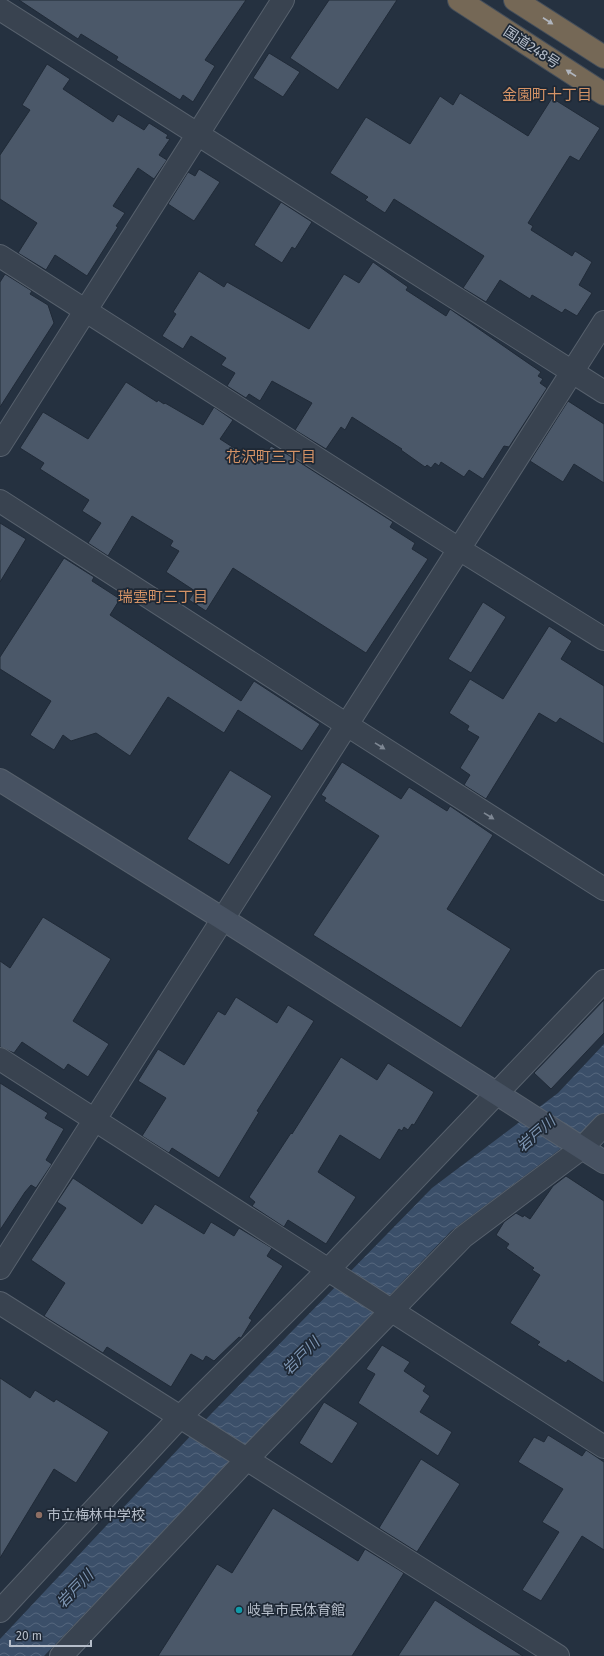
<svg xmlns="http://www.w3.org/2000/svg" width="604" height="1656" font-family="'Fira Sans','Noto Sans JP',sans-serif">
  <style>
    .water { fill: url(#water-waves) }
    .building { fill: #4b5869; stroke: #202a37 }
    .lines { fill: none; stroke-linecap: round; stroke-linejoin: round }
    .street-casing { stroke: #57616d; stroke-width: 24 }
    .secondary-casing { stroke: #57616d; stroke-width: 24 }
    .highway-casing { stroke: #444e5a; stroke-width: 24 }
    .street { stroke: #394350; stroke-width: 22 }
    .secondary { stroke: #475262; stroke-width: 22 }
    .highway { stroke: #756856; stroke-width: 22 }
    .oneway { fill: #b0b5be }
    .oneway2 { fill: #7e8793 }
    .education-dot { fill: #8d6e63; stroke: #1e2835; stroke-width: 1.5 }
    .culture-dot { fill: #0f9aa8; stroke: #1e2835; stroke-width: 1.5 }
    .labels { text-anchor: middle; stroke-width: 3.5; stroke-linejoin: round; paint-order: stroke }
    .street-label { font-size: 14px; fill: #b6beca; stroke: #1e2835 }
    .poi-label { font-size: 14px; fill: #b6beca; stroke: #1e2835; text-anchor: start }
    .neighbourhood-label { font-size: 15px; fill: #d59366; stroke: #1e2835 }
    .water-label { font-size: 15px; font-style: italic; fill: #7d95b2; stroke: #1e2835 }
  </style>
  <defs>
    <pattern id="water-waves" width="16" height="10" patternUnits="userSpaceOnUse"><rect width="16" height="10" fill="#3b4f69"/><path d="M0 5q4-4 8 0t8 0" fill="none" stroke="#55677d"/></pattern>
  </defs>
  <rect width="100%" height="100%" fill="#253140"/>
  <path class="water" d="M 604,1044 L 604,1114 L 599,1120 L 451,1231 L 44,1656 L 0,1656 L 0,1639 L 212,1413 L 432,1188 L 558,1093 Z"/>
  <path class="building" d="M 19,0 L 246,0 L 205,60 L 215,66 L 193,102 L 183,95 L 180,100 L 116,60 L 118,57 L 81,34 L 78,39 Z
    M 329,0 L 397,0 L 338,90 L 290,58 Z
    M 269,53 L 300,72 L 283,97 L 253,78 Z
    M 47,64 L 70,79 L 63,89 L 113,122 L 118,114 L 144,130 L 149,123 L 168,135 L 166,138 L 170,139 L 159,155 L 167,160 L 154,179 L 138,168 L 113,206 L 125,213 L 116,226 L 118,227 L 87,276 L 55,255 L 46,270 L 18,253 L 37,223 L 0,199 L 0,155 L 30,110 L 22,105 Z
    M 460,93 L 528,136 L 552,98 L 600,128 L 579,161 L 570,156 L 528,223 L 533,226 L 531,230 L 572,256 L 575,251 L 592,262 L 579,285 L 592,293 L 577,316 L 565,309 L 562,313 L 532,295 L 530,299 L 500,280 L 486,302 L 463,288 L 484,256 L 394,199 L 385,213 L 365,200 L 368,197 L 330,173 L 366,117 L 410,144 L 440,96 L 453,105 Z
    M 199,169 L 220,182 L 194,221 L 168,204 L 188,172 L 195,176 Z
    M 281,202 L 312,222 L 295,249 L 292,247 L 282,263 L 254,245 Z
    M 373,262 L 408,287 L 406,290 L 446,316 L 450,309 L 541,372 L 538,376 L 543,379 L 540,383 L 547,388 L 509,447 L 504,446 L 483,479 L 469,470 L 464,477 L 441,462 L 439,466 L 435,463 L 431,468 L 427,465 L 425,467 L 401,450 L 402,449 L 352,417 L 345,430 L 341,427 L 326,449 L 295,430 L 312,403 L 272,381 L 260,401 L 249,394 L 246,398 L 227,386 L 235,373 L 221,365 L 226,358 L 191,336 L 183,349 L 162,336 L 176,314 L 173,312 L 199,271 L 224,287 L 227,282 L 309,329 L 344,274 L 359,283 Z
    M 5,274 L 32,291 L 30,294 L 48,305 L 54,323 L 0,407 L 0,282 Z
    M 126,382 L 157,402 L 158,400 L 164,404 L 165,403 L 203,425 L 214,407 L 233,420 L 220,439 L 259,464 L 271,446 L 281,452 L 282,451 L 393,522 L 390,527 L 415,543 L 412,549 L 428,559 L 366,653 L 233,568 L 206,611 L 189,600 L 195,591 L 166,572 L 179,551 L 170,546 L 173,541 L 132,516 L 108,556 L 88,543 L 101,523 L 82,511 L 89,500 L 40,469 L 44,463 L 20,448 L 43,412 L 88,439 Z
    M 568,401 L 604,424 L 604,483 L 574,464 L 563,482 L 530,461 Z
    M 0,523 L 26,539 L 0,582 Z
    M 64,558 L 94,577 L 92,581 L 120,599 L 110,615 L 178,660 L 241,701 L 254,681 L 320,724 L 302,751 L 238,710 L 224,733 L 168,697 L 130,756 L 96,733 L 71,741 L 63,735 L 54,750 L 30,735 L 51,701 L 0,669 L 0,657 Z
    M 483,602 L 506,617 L 471,673 L 448,659 Z
    M 549,626 L 572,641 L 561,659 L 604,686 L 604,744 L 560,718 L 556,723 L 539,713 L 486,799 L 464,785 L 470,775 L 460,768 L 479,737 L 467,730 L 469,726 L 449,713 L 470,679 L 503,699 Z
    M 342,762 L 401,799 L 409,787 L 447,811 L 450,806 L 493,835 L 447,909 L 511,949 L 461,1028 L 313,935 L 379,836 L 324,801 L 326,798 L 321,795 Z
    M 230,770 L 272,796 L 229,865 L 187,839 Z
    M 43,917 L 111,959 L 73,1021 L 109,1044 L 88,1077 L 68,1064 L 64,1070 L 22,1042 L 14,1053 L 0,1047 L 0,961 L 10,968 Z
    M 236,997 L 277,1023 L 288,1005 L 314,1021 L 257,1111 L 259,1112 L 219,1178 L 172,1148 L 169,1153 L 142,1136 L 166,1098 L 138,1081 L 158,1049 L 184,1065 L 218,1011 L 225,1015 Z
    M 604,1000 L 604,1033 L 551,1089 L 534,1073 Z
    M 341,1057 L 377,1080 L 388,1063 L 434,1092 L 414,1125 L 412,1124 L 408,1130 L 404,1127 L 402,1131 L 399,1129 L 380,1160 L 340,1135 L 318,1172 L 356,1197 L 326,1244 L 288,1220 L 284,1227 L 252,1206 L 255,1202 L 249,1197 L 291,1133 L 292,1134 Z
    M 0,1083 L 48,1113 L 45,1118 L 64,1129 L 46,1160 L 52,1164 L 36,1188 L 31,1185 L 25,1192 L 0,1230 Z
    M 566,1176 L 604,1201 L 604,1383 L 568,1360 L 566,1363 L 537,1345 L 540,1342 L 510,1323 L 540,1275 L 532,1270 L 534,1268 L 506,1248 L 509,1244 L 496,1235 L 504,1222 L 516,1213 L 523,1217 L 524,1215 L 530,1219 L 553,1186 Z
    M 73,1178 L 142,1224 L 155,1204 L 204,1234 L 211,1222 L 234,1236 L 239,1228 L 272,1248 L 267,1256 L 283,1266 L 249,1318 L 252,1320 L 241,1338 L 239,1337 L 214,1361 L 206,1356 L 203,1361 L 191,1354 L 171,1387 L 107,1347 L 103,1353 L 44,1316 L 65,1283 L 31,1260 L 66,1208 L 57,1202 Z
    M 382,1345 L 410,1362 L 404,1371 L 426,1386 L 423,1391 L 430,1396 L 420,1412 L 452,1432 L 438,1456 L 358,1403 L 375,1374 L 366,1369 Z
    M 0,1378 L 30,1398 L 35,1390 L 54,1402 L 56,1399 L 109,1432 L 76,1483 L 54,1469 L 0,1558 Z
    M 324,1402 L 358,1423 L 332,1464 L 299,1443 Z
    M 548,1435 L 582,1456 L 586,1450 L 604,1462 L 604,1550 L 582,1536 L 541,1601 L 522,1590 L 559,1532 L 542,1522 L 563,1489 L 518,1462 L 534,1437 L 544,1442 Z
    M 421,1459 L 460,1484 L 417,1552 L 379,1528 Z
    M 273,1508 L 358,1561 L 365,1549 L 404,1573 L 352,1656 L 158,1656 L 217,1564 L 232,1573 Z
    M 435,1600 L 475,1626 L 523,1656 L 398,1656 Z"/>
  <g class="lines">
    <defs>
      <path id="street" d="M 0,9 L 604,392
        M 0,256 L 459,549 L 604,639
        M 0,445 L 283,0
        M 0,501 L 347,725 L 604,889
        M 0,1059 L 604,1447
        M 0,1268 L 604,322
        M 0,1303 L 558,1656
        M 0,1611 L 180,1417 L 327,1271 L 604,981
        M 61,1656 L 247,1459 L 463,1237 L 582,1148 L 604,1125"/>
      <path id="secondary" d="M 0,780 L 223,919 L 604,1162"/>
      <path id="highway" d="M 459,0 L 604,94
        M 515,0 L 604,57"/>
    </defs>
    <use href="#street" class="street-casing"/>
    <use href="#secondary" class="secondary-casing"/>
    <use href="#highway" class="highway-casing"/>
    <use href="#street" class="street"/>
    <use href="#secondary" class="secondary"/>
    <use href="#highway" class="highway"/>
  </g>
  <defs><path id="oneway-solid" d="M-6-.8H1V-3.2L6.5 0L1 3.2V.8H-6Z"/></defs>
  <g class="oneway">
    <use href="#oneway-solid" transform="translate(548 21) rotate(33)"/>
    <use href="#oneway-solid" transform="translate(571 73) rotate(-147)"/>
  </g>
  <g class="oneway2">
    <use href="#oneway-solid" transform="translate(380 746) rotate(32)"/>
    <use href="#oneway-solid" transform="translate(489 816) rotate(32)"/>
  </g>
  <circle class="education-dot" cx="39" cy="1515" r="4"/>
  <circle class="culture-dot" cx="239" cy="1610" r="4"/>
  <g class="labels">
    <g class="street-label">
      <text transform="translate(532 47) rotate(33)" y="5">国道248号</text>
    </g>
    <g class="poi-label">
      <text x="47" y="1520">市立梅林中学校</text>
      <text x="247" y="1615">岐阜市民体育館</text>
    </g>
    <g class="neighbourhood-label">
      <text x="547" y="100">金園町十丁目</text>
      <text x="271" y="462">花沢町三丁目</text>
      <text x="163" y="602">瑞雲町三丁目</text>
    </g>
    <g class="water-label">
      <text transform="translate(536 1134) rotate(-41)" y="5">岩戸川</text>
      <text transform="translate(301 1356) rotate(-45)" y="5">岩戸川</text>
      <text transform="translate(75 1589) rotate(-46)" y="5">岩戸川</text>
    </g>
  </g>
  <path d="M10 1640v6h81v-6" fill="none" stroke="#b6beca" stroke-width="2"/>
  <text x="16" y="1640" font-size="12" fill="#b6beca" stroke="#1e2835" stroke-width="3" paint-order="stroke">20 m</text>
</svg>
